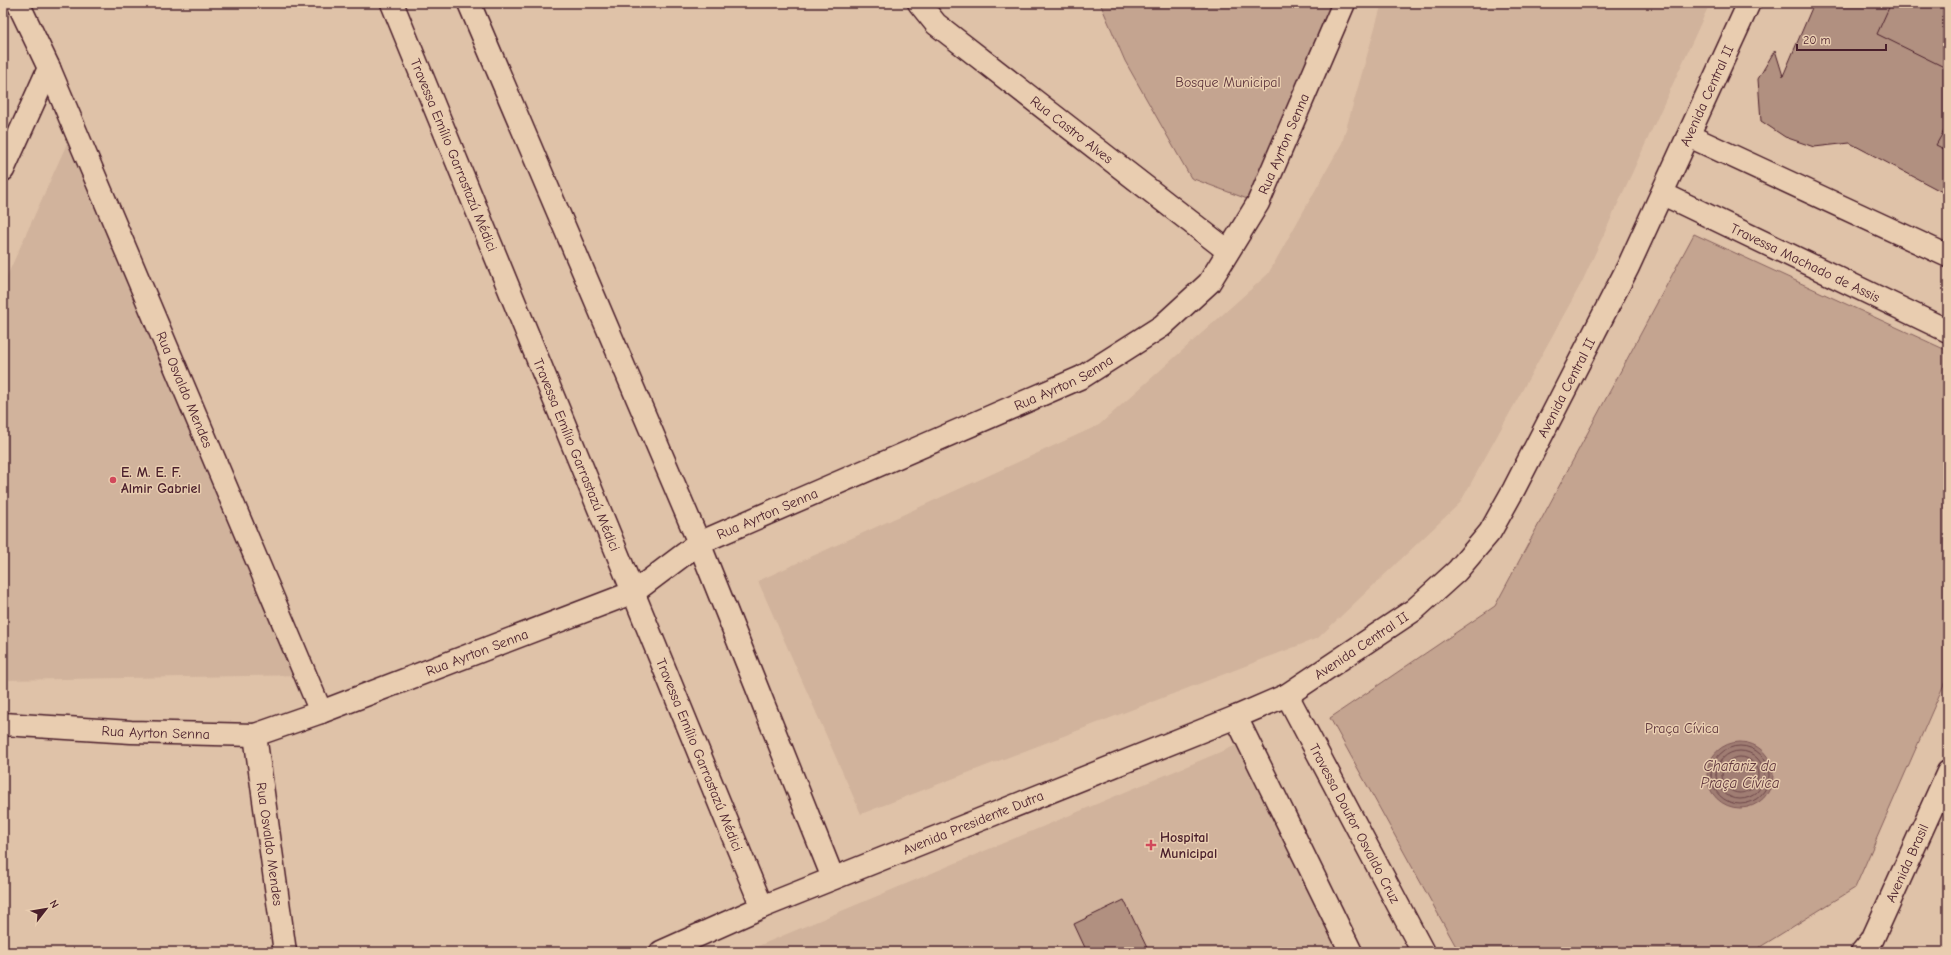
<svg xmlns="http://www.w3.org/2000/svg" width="1951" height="955" font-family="'Comic Neue',sans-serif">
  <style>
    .built { fill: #d1b39c }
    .green { fill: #c4a490; stroke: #87625e }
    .water { fill: #a07d73; stroke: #7e5756 }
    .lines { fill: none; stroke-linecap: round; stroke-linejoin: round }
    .shore { stroke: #6c4548; stroke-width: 1 }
    .building { fill: #b19080; stroke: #4a1f2b }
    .street-casing { stroke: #4a1f2b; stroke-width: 25 }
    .secondary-casing { stroke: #4a1f2b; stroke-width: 25 }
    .street { stroke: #e9cdb0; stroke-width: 22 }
    .secondary { stroke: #e9cdb0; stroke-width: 22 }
    .poi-dot { fill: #d1495b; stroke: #e9cdb0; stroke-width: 1.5 }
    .labels { text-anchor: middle; stroke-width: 3; stroke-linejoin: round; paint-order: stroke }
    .park-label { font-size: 14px; fill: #5c333a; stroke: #e9cdb0 }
    .street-label { font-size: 14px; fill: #4a1f2b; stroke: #e9cdb0 }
    .poi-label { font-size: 14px; font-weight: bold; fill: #4a1f2b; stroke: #e9cdb0; text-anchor: start }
    .water-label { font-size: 15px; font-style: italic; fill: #60363d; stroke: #e9cdb0 }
  </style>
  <rect width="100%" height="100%" fill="#dfc2a8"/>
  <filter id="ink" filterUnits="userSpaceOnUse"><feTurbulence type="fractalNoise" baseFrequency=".025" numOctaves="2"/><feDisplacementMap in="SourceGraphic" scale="8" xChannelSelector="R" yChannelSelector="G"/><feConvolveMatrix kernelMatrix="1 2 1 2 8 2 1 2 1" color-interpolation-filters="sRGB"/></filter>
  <g filter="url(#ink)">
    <path class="built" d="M 1382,3 L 1710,3 L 1582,282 L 1460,503 L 1318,638 L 861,814 L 758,581 L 1099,425 L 1268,274 L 1342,143 Z
      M 74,128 L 305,675 L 3,680 L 3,285 Z
      M 1256,737 L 1349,952 L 744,952 Z"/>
    <path class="green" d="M 1100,3 L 1351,3 L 1258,203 L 1191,178 L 1125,61 Z
      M 1694,234 L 1948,351 L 1948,675 L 1855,888 L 1752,952 L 1459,952 L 1330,718 L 1495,606 Z"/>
    <path class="water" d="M1707 775a33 33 0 1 1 66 0a33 33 0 1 1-66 0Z"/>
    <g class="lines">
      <path class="shore" d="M1711 775a29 29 0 1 1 58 0a29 29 0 1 1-58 0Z
        M1716 775a24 24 0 1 1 48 0a24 24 0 1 1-48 0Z
        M1722 775a18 18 0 1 1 36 0a18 18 0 1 1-36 0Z"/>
    </g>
    <path class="building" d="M 1814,3 L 1948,3 L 1948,195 L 1850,143 L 1814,147 L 1785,137 L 1761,121 L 1758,79 L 1775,50 L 1783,76 Z
      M 1891,3 L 1941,3 L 1948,6 L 1948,69 L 1877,34 Z
      M 1948,124 L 1948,151 L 1936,145 Z
      M 1124,900 L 1149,952 L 1087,952 L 1074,924 Z"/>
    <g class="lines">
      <defs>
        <g id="street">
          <path id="s1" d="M 18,3 L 49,68 L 321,712"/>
          <path id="s2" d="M 919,3 L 936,24 L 1228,251"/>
          <path d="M 1689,136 L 1948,256"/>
          <path d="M 3,170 L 49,68"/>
          <path id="s3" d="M 1663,194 L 1948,331"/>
          <path id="s4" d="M 1287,695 L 1423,952"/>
          <path d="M 1236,717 L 1351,952"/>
          <path id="s5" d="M 3,724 L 131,732 L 255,735 L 321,712 L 634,592 L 699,543 L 1082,377 L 1162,326 L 1209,283 L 1258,203 L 1344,3"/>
          <path id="s6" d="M 255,735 L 285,952"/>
          <path id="s7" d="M 1862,952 L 1872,940 L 1948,772"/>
        </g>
        <g id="secondary">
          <path id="s8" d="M 392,3 L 762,907"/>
          <path d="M 469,3 L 699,543 L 833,878"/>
          <path id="s9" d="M 661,952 L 762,907 L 1236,717 L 1287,695 L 1414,610 L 1457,571 L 1490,532 L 1514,489 L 1628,267 L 1749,3"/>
        </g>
      </defs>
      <use href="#street" class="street-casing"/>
      <use href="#secondary" class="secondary-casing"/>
      <use href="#street" class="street"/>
      <use href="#secondary" class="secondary"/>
    </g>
  </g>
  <g class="poi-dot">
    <circle cx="113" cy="480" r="4"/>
    <path d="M1149 839h4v4h4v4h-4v4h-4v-4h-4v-4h4z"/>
  </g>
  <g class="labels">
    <g class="park-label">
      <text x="1228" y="87">Bosque Municipal</text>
      <text x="1682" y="733">Praça Cívica</text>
    </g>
    <g class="street-label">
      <text dy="5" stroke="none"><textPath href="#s9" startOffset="1426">Avenida Central II</textPath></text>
      <text dy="5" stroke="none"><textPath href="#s2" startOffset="199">Rua Castro Alves</textPath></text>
      <text dy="5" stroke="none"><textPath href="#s5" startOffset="1473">Rua Ayrton Senna</textPath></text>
      <text dy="5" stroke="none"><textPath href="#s8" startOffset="164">Travessa Emílio Garrastazú Médici</textPath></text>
      <text dy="5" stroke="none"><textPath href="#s3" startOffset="158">Travessa Machado de Assis</textPath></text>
      <text dy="5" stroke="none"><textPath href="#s5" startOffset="1137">Rua Ayrton Senna</textPath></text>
      <text dy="5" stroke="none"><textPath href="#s9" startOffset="1102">Avenida Central II</textPath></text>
      <text dy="5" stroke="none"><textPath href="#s1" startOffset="421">Rua Osvaldo Mendes</textPath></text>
      <text dy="5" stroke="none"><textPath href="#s8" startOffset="488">Travessa Emílio Garrastazú Médici</textPath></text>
      <text dy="5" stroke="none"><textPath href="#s5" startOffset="813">Rua Ayrton Senna</textPath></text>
      <text dy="5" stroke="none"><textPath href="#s9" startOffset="766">Avenida Central II</textPath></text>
      <text dy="5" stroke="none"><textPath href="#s5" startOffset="489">Rua Ayrton Senna</textPath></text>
      <text dy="5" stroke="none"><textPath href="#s5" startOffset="153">Rua Ayrton Senna</textPath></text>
      <text dy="5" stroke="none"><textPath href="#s8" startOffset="812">Travessa Emílio Garrastazú Médici</textPath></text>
      <text dy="5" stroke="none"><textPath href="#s9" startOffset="338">Avenida Presidente Dutra</textPath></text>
      <text dy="5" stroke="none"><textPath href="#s4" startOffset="145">Travessa Doutor Osvaldo Cruz</textPath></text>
      <text dy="5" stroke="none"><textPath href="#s6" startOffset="110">Rua Osvaldo Mendes</textPath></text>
      <text dy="5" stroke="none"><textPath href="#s7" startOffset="100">Avenida Brasil</textPath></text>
    </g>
    <g class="poi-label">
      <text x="121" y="477">E. M. E. F.<tspan x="121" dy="16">Almir Gabriel</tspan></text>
      <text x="1160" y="842">Hospital<tspan x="1160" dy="16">Municipal</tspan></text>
    </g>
    <g class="water-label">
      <text x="1740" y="771">Chafariz da<tspan x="1740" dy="17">Praça Cívica</tspan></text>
    </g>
  </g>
  <rect width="1951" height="955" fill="none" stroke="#e9cdb0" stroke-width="16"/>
  <rect x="8" y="8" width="1935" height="939" fill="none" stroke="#4a1f2b" stroke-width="1.5" filter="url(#ink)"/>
  <g transform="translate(46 909) rotate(59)" stroke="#e9cdb0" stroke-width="3" paint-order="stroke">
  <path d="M0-3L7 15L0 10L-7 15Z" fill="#4a1f2b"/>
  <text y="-6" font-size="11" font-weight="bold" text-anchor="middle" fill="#4a1f2b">N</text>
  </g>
  <path d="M1797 44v6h89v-6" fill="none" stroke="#4a1f2b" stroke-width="2"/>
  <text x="1803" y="44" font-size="12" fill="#4a1f2b" stroke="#e9cdb0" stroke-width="3" paint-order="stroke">20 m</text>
</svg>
